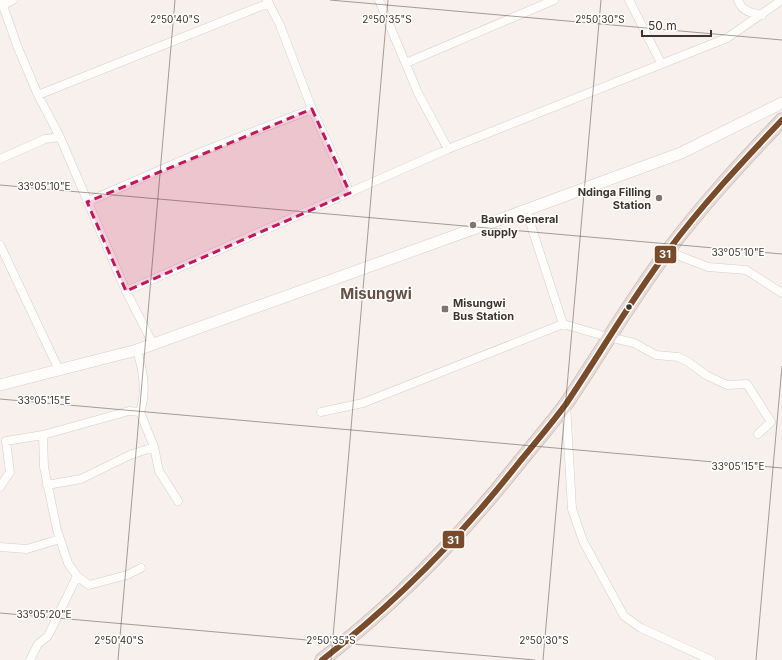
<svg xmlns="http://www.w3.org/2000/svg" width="782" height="660" font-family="Inter,sans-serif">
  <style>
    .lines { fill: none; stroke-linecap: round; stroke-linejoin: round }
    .street-casing { stroke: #d6cdc9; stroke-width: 9 }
    .secondary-casing { stroke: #d6cdc9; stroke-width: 12 }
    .highway-casing { stroke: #c1aca7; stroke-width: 15 }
    .street { stroke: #fefdfc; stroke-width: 8 }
    .secondary { stroke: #fefdfc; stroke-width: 11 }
    .highway { stroke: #eadad5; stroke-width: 14 }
    .bus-1-casing { stroke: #fff; stroke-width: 9 }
    .bus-1 { stroke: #7a4b2a; stroke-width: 6 }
    .marked { fill: #c2185b; fill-opacity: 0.2; stroke: #c2185b; stroke-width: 3; stroke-dasharray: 8 5; stroke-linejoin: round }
    .ticks { fill: none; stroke: #3e332d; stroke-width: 1; stroke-opacity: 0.45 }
    .poi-dot { fill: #7f7570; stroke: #fff; stroke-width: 1.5 }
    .bus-dot { fill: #3e332d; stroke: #fff; stroke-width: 1.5 }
    .labels { text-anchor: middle; stroke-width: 3; stroke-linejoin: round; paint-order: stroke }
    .poi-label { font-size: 11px; font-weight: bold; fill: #3e332d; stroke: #fff; text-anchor: start }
    .district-label { font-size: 15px; font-weight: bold; fill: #675042; stroke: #fff }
    .ticks-label { font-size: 10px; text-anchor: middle; fill: #3e332d; stroke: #fff; stroke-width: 3; stroke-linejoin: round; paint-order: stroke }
    .line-badge { stroke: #fff; stroke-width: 1.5 }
    .badge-label { font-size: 11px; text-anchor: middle; font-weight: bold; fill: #fff }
  </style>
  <rect width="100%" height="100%" fill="#f7f0ed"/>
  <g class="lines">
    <defs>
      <path id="street" d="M 1,0 L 18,48 L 38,95 L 60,137 L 126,291 L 153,344
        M 379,0 L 418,93 L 448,149
        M 629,0 L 661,63
        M 738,0 C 742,12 750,12 762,15
        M 3,5 L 13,0
        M 406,63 L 554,0
        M 38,95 L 269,3
        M 312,109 L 350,193
        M 0,159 L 45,139 L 60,137
        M 87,202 L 204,151 L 312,109 L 280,25 L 267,0
        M 526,210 L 563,324 L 608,337 L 634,343 L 656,355 L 678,357 L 687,361 L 706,375 L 727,385 L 747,384 L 771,422 L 758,434
        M 0,245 L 59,370
        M 667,251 L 708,267 L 746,270 L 782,293
        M 126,291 L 448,149 L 727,38 L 782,0
        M 137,350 C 143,371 147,390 140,412 L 154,447 L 159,471 L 178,501
        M 566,404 L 572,509 L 583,541 L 624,616 L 641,628 L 711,660
        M 321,412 L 363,403 L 563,324
        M 43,435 L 44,467 L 57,530 L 68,563 L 77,576 L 89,585 L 127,575 L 141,568
        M 47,485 L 81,479 L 130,455 L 154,447
        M 0,487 L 10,472 L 6,441 L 43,435 L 129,411 L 140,412
        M 0,547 L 27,549 L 60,539
        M 30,660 L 38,644 L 48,636 L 77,576"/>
      <path id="secondary" d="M 0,385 L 137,350 L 526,210 L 681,153 L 782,103"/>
      <path id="highway" d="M 322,660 C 397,602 463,534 521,460 C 536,442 552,423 566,404 C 600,354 630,301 667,252 C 702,205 742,162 782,120"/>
    </defs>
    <use href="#street" class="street-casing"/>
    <use href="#secondary" class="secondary-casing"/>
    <use href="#highway" class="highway-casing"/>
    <use href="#street" class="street"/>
    <use href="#secondary" class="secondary"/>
    <use href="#highway" class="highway"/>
    <defs>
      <path id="bus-1" d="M 322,660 C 397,602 463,534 521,460 C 536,442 552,423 566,404 C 600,354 630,301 667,252 C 702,205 742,162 782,120"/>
    </defs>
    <use href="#bus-1" class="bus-1-casing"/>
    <use href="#bus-1" class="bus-1"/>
  </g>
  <path class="marked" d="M 312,109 L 350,193 L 126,291 L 87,202 Z"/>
  <path class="ticks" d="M 330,0 L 782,40M 0,185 L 782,254M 0,399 L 782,468M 0,613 L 535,660M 118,660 L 175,0M 331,660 L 388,0M 543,660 L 601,0M 756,660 L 782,366"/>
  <g class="poi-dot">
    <circle cx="659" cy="198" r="4"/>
    <circle cx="473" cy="225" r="4"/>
    <rect x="441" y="305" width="8" height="8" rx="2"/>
  </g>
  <circle class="bus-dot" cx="629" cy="307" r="3.5"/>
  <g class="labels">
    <g class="poi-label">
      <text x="651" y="196" text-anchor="end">Ndinga Filling<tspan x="651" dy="13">Station</tspan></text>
      <text x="481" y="223">Bawin General<tspan x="481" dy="13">supply</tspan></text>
      <text x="453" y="307">Misungwi<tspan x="453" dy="13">Bus Station</tspan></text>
    </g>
    <g class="district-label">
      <text x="376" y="299">Misungwi</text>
    </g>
  </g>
  <g class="ticks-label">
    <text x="175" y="23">2°50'40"S</text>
    <text x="387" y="23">2°50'35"S</text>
    <text x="600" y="23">2°50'30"S</text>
    <text x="44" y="190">33°05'10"E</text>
    <text x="738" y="256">33°05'10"E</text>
    <text x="44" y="404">33°05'15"E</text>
    <text x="738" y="470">33°05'15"E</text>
    <text x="44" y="618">33°05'20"E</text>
    <text x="119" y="644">2°50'40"S</text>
    <text x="331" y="644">2°50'35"S</text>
    <text x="544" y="644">2°50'30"S</text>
  </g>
  <g class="line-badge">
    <rect x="654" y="245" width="23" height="19" rx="4" fill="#7a4b2a"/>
    <rect x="442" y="530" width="23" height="19" rx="4" fill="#7a4b2a"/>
  </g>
  <g class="badge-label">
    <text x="665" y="258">31</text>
    <text x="453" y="544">31</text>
  </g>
  <path d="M642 30v6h69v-6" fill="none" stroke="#3e332d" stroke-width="2"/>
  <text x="648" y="30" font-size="12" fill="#3e332d" stroke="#ffffff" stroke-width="3" paint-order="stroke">50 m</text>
</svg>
